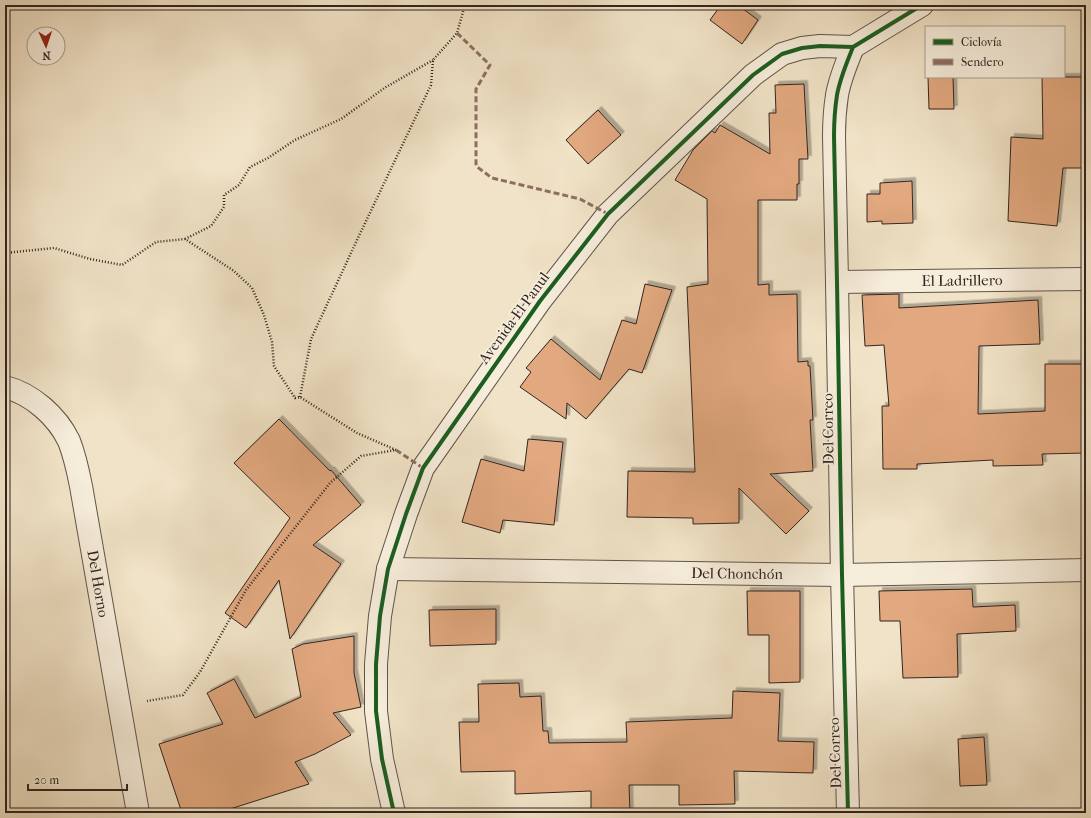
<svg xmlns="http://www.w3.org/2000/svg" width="1091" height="818" font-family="'IM FELL French Canon',serif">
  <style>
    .building { fill: #e2a87f; stroke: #302520; filter: url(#shadow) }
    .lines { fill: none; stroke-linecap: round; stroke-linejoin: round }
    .minor-casing { stroke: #60544a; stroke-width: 24 }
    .path { stroke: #302520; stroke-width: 2.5; stroke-dasharray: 1 2; stroke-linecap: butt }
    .minor { stroke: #f6eddb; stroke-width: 22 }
    .quiet { stroke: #8d6e63; stroke-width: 3; stroke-dasharray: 6 3; stroke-linecap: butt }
    .cycleway-casing { stroke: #f6eddb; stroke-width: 6 }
    .cycleway { stroke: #1b5e20; stroke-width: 4 }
    .labels { text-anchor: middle; stroke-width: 3.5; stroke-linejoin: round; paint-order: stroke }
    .street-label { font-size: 15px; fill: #302520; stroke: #f6eddb }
  </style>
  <defs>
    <filter id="shadow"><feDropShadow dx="3.5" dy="-3.5" stdDeviation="0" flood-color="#0004"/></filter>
  </defs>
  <rect width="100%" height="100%" fill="#f1e3c7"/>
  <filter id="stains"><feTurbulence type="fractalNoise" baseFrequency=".005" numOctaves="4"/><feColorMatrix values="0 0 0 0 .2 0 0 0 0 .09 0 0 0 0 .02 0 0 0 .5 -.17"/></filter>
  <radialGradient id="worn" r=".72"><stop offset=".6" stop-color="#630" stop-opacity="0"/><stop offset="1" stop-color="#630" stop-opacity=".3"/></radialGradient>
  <path class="building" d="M 721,5 L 738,5 L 758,20 L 742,44 L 710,20 Z
    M 928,77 L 953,77 L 954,109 L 929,109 Z
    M 1042,77 L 1084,77 L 1084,88 L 1086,88 L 1086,168 L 1063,168 L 1057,226 L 1008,221 L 1011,137 L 1043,139 Z
    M 804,84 L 808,159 L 799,159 L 799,184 L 797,184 L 797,200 L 758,200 L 758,285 L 769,284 L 769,295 L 797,294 L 798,362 L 808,361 L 808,366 L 810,366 L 813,420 L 810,420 L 813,471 L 770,474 L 809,511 L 786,534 L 739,488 L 739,523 L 693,524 L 693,518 L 627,517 L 628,471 L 695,472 L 687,287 L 708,284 L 707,199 L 675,180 L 693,150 L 712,131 L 715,133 L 720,125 L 770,154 L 769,113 L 776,113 L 775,85 Z
    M 598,110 L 621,135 L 588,164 L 566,140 Z
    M 912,181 L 913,223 L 882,224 L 882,221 L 867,222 L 867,194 L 880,194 L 880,183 Z
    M 645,284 L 672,290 L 642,373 L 629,369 L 586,419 L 567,403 L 566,419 L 520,387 L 531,372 L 526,368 L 551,339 L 600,380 L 622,320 L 636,324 Z
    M 899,294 L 899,308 L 1038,300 L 1040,344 L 979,346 L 978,414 L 1045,411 L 1045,364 L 1086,364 L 1086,453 L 1042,454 L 1043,465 L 993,466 L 993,460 L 917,464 L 917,469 L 883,469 L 882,406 L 889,406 L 884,345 L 865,346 L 862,295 Z
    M 279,419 L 330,471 L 331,470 L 361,505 L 313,545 L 341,564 L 290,639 L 279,580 L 246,628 L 225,613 L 290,518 L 234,463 Z
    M 528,439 L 563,442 L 554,525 L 503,520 L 500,533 L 462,522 L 481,459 L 524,471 Z
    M 972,589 L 973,607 L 1015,605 L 1016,631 L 957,634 L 958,677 L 903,678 L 900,621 L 880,621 L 879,591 Z
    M 747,591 L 800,591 L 800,682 L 769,683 L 769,635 L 748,635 Z
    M 496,609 L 496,644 L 430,646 L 429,610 Z
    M 354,636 L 354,673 L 361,707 L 333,713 L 351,735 L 315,754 L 295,762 L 309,784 L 230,809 L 232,813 L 182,813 L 159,744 L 223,724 L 207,693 L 234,679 L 255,718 L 301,697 L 292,649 L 303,644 Z
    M 519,683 L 520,697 L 541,696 L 543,731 L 548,731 L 549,743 L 627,742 L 626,722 L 732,718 L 733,691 L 780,693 L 778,741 L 814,742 L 813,773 L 734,771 L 735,804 L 679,805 L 679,785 L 629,785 L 630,813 L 591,813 L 591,791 L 515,794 L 515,771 L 461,772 L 459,722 L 479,722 L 478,684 Z
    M 984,737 L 987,785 L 960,786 L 958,739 Z"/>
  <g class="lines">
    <defs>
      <g id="minor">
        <path id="s1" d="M 837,282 L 1086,279"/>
        <path id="s2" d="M 5,387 C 32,394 57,416 69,441 C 75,456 78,471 81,486 L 138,813"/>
        <path id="s3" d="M 388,569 L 842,575 L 1086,570"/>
        <path d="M 394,813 L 382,759 L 376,711 L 376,664 L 380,616 L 388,569 L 406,514 L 423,468 L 540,301 L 608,214 L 753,75 L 782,54 L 802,48 L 820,46 L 853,47 L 922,5"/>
        <path d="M 848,813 L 842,575 L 837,282 L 834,136 C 834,122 835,108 837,95 C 840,78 847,62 853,47"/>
      </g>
    </defs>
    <use href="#minor" class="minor-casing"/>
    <path class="path" d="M 185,239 L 211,226 L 224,207 L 224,195 L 239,185 L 250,167 L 268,158 L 295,140 L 341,119 L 386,87 L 433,60
      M 5,253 L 54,248 L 90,259 L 122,265 L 156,242 L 185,239 L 234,271 L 252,288 L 264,315 L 272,342 L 274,366 L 295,398 L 300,397 L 357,433 L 396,450 L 361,456 L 330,483 L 246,590 L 200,672 L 183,695 L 147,701
      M 300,397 L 311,339 L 357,240 L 431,85 L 433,60 L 457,33 L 465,5"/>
    <use href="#minor" class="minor"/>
    <path class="quiet" d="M 457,33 L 490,65 L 476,89 L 476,166 L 492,178 L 580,199 L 608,214
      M 396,450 L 423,468"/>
    <defs>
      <path id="cycleway" d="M 394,813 L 382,759 L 376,711 L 376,664 L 380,616 L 388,569 L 406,514 L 423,468 L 540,301 L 608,214 L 753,75 L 782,54 L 802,48 L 820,46 L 853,47 L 922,5
        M 848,813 L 842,575 L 837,282 L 834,136 C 834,122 835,108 837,95 C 840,78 847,62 853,47"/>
    </defs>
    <use href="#cycleway" class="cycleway-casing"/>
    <use href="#cycleway" class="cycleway"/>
  </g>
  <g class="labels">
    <g class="street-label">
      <text dy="5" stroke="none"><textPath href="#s1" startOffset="125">El Ladrillero</textPath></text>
      <text transform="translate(514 318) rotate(-54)" y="5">Avenida El Panul</text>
      <text transform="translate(828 429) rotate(-91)" y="5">Del Correo</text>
      <text dy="5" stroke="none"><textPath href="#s3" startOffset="349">Del Chonchón</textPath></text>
      <text dy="5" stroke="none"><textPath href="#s2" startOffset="232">Del Horno</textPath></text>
      <text transform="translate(835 753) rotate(-92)" y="5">Del Correo</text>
    </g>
  </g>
  <rect width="1091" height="818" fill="none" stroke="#f1e3c7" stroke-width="20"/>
  <rect x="6" y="6" width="1079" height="806" fill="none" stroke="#302520" stroke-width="2"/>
  <rect x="10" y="10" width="1071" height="798" fill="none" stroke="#302520"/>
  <rect x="925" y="26" width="140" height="52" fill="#f6eddb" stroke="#a79d90"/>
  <rect x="933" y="39" width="20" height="6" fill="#1b5e20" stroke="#a79d90"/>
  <text x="961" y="46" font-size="12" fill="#302520">Ciclovía</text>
  <rect x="933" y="59" width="20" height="6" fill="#8d6e63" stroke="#a79d90"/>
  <text x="961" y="66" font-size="12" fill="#302520">Sendero</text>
  <g transform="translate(46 46) rotate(177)"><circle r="19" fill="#f6eddb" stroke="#a79d90"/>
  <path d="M0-3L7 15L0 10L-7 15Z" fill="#8f2418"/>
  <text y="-6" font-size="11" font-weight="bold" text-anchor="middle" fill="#302520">N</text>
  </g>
  <path d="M28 784v6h99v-6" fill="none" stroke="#302520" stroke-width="2"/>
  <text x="34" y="784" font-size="12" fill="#302520" stroke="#f6eddb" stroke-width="3" paint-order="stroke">20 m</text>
  <rect width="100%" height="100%" filter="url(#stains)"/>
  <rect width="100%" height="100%" fill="url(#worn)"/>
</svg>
